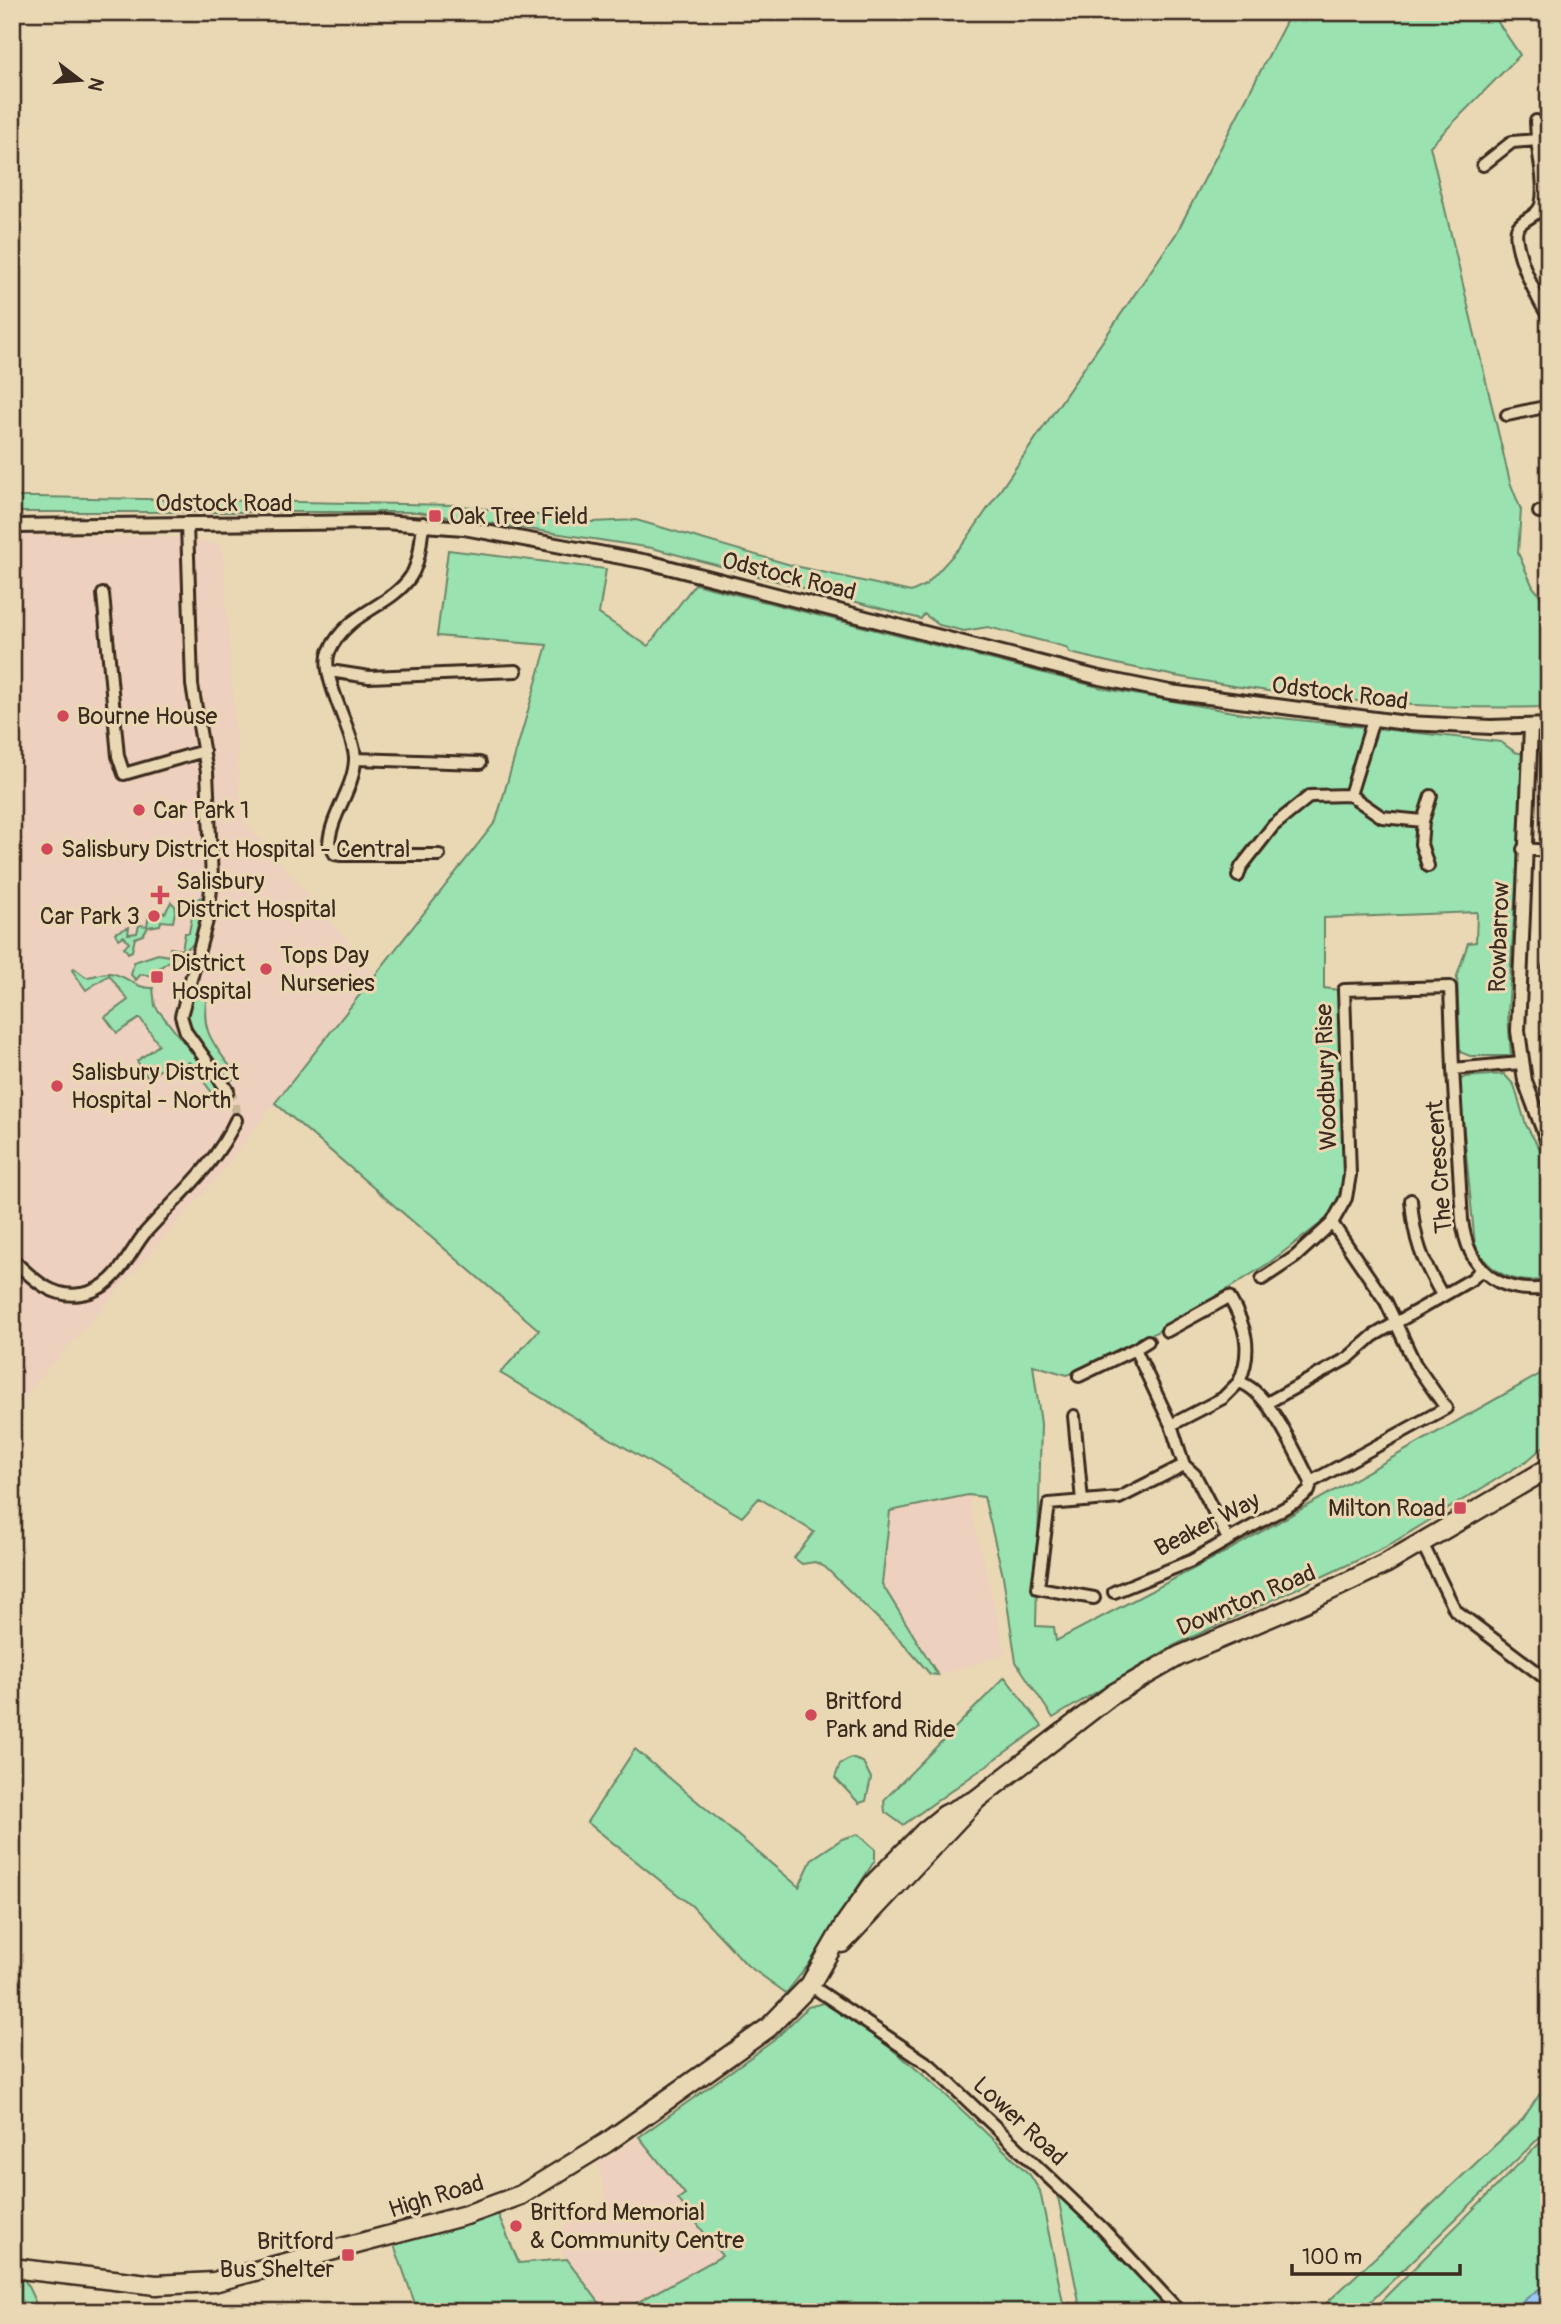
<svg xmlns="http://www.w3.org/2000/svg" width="1561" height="2324" font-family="Pangolin,sans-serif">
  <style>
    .built { fill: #edd0bd }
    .green { fill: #9ae2b0; stroke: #6a8667; stroke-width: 2 }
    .water { fill: #97cbf5; stroke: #728b9f; stroke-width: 2 }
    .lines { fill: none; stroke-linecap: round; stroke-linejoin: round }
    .minor-tunnel { stroke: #c7b597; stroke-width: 10; stroke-dasharray: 10 5; stroke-linecap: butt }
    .minor-casing { stroke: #3b2a1e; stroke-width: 16 }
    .tertiary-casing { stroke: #3b2a1e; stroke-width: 18 }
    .trunk-casing { stroke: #3b2a1e; stroke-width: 23 }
    .minor { stroke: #ead8b5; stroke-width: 10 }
    .tertiary { stroke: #ead8b5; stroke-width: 12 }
    .trunk { stroke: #ead8b5; stroke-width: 18 }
    .poi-dot { fill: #d1495b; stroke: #ead8b5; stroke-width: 2.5 }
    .labels { text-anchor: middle; stroke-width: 6; stroke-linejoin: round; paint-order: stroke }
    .street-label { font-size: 24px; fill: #3b2a1e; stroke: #ead8b5 }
    .poi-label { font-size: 24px; fill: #3b2a1e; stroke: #ead8b5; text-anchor: start }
  </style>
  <rect width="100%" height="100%" fill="#ead8b5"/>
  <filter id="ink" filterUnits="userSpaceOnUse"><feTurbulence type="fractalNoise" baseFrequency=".0143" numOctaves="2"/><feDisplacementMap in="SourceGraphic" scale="14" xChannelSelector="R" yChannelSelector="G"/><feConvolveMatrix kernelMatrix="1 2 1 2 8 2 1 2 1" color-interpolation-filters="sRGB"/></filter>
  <g filter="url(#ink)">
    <path class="built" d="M 12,535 L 171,537 L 222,545 L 242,818 L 375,973 L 219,1176 L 12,1410 Z
      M 968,1495 L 1006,1655 L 938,1675 L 882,1584 L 890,1511 Z
      M 639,2137 L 685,2195 L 678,2199 L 722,2256 L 620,2312 L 606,2312 L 550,2236 L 606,2198 L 598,2163 Z"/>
    <path class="green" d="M 1291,12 L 1491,12 L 1520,55 L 1430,146 L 1510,482 L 1521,510 L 1518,553 L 1533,587 L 1549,606 L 1549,707 C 1387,711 1227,692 1070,653 L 1066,647 L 988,627 L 964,631 L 939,625 L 924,614 L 921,619 L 652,548 L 417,512 L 12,512 L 12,497 L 36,497 L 455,505 L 593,522 L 636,520 L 791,565 L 911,592 L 926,585 L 964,543 L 1176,234 Z
      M 448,550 L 606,569 L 599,614 L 648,646 L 695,584 L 1106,689 L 1244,714 L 1501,742 L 1515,752 L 1524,754 L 1508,1015 L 1511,1056 L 1470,1056 L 1460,1052 L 1457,976 L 1468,943 L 1476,942 L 1477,912 L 1324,918 L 1324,988 L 1339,990 L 1344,1178 L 1333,1214 L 1269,1263 L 1171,1325 L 1134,1343 L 1110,1361 L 1067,1375 L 1033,1365 L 1041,1424 L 1036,1626 L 1054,1627 L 1056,1641 L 1229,1550 L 1549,1369 L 1549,1442 L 1528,1460 L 1384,1548 L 1175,1645 L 1053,1718 L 1016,1662 L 1003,1576 L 984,1497 L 968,1495 L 890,1511 L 882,1584 L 938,1675 L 930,1674 L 903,1643 L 825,1567 L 815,1562 L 802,1564 L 794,1558 L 814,1532 L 759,1498 L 742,1517 L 500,1373 L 539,1330 L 275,1103 L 496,821 L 547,645 L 437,636 Z
      M 205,896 L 193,944 L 158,969 L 154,976 L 141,974 L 136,980 L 131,975 L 134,962 L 158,954 L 169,956 L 170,948 L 182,950 L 185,933 L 189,933 L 195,900 Z
      M 171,902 L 176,907 L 173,922 L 161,921 L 160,925 L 148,927 L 143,935 L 135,938 L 132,951 L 128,953 L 124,947 L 129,943 L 124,936 L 119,939 L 115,933 L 129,927 L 128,934 L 137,933 L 139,925 L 147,926 L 149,914 L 153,915 L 154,911 L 165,913 Z
      M 74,968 L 86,977 C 94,977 102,972 110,973 C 127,975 135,989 153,988 L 155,1006 L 221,1090 L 213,1094 L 189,1062 L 177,1070 L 170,1063 L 148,1078 L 137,1061 L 159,1045 L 140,1018 L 117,1033 L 105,1017 L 128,1000 L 109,975 L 86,990 L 72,970 Z
      M 197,986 L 205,987 L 208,992 C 198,1032 215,1045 237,1076 L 230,1081 L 234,1087 L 230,1089 C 213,1064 165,1015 197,986 Z
      M 1504,1074 L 1514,1085 L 1526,1125 L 1549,1165 L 1549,1278 C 1518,1287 1489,1274 1475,1245 L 1459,1080 L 1465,1077 Z
      M 1005,1677 L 1042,1726 L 903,1825 L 885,1812 L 884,1800 Z
      M 635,1749 L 799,1887 L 812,1859 L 842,1839 L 858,1834 L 875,1849 L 875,1860 L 809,1964 L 786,1993 L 747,1965 L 692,1906 L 587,1822 Z
      M 851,1758 L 863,1762 L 871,1778 L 866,1801 L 859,1803 L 835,1778 L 840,1764 Z
      M 823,2003 C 903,2048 965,2113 1030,2175 L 1040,2191 L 1065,2312 L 620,2312 L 722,2256 L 678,2199 L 685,2194 L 639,2137 L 773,2041 L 808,2007 Z
      M 1549,2080 L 1549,2125 L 1542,2135 L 1360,2312 L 1317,2312 L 1523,2119 Z
      M 1549,2134 L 1549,2282 L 1508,2312 L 1370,2312 Z
      M 1057,2192 L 1172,2312 L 1081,2312 Z
      M 498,2214 L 519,2263 L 567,2259 L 606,2312 L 418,2312 L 392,2239 L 467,2225 Z
      M 12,2274 L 23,2276 L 40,2312 L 12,2312 Z"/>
    <path class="water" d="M 1549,2282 L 1549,2301 L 1534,2312 L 1508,2312 Z"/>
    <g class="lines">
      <path class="minor-tunnel" d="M 228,1091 L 235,1102 L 236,1120"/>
      <defs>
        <path id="minor" d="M 1536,121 L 1537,140
          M 1483,165 L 1512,142 L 1537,140 C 1539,159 1546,186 1541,205 C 1537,217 1524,218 1518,227 C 1509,240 1538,304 1549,316
          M 1507,415 L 1549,406
          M 1539,512 L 1549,513
          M 423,523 C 421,540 420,561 411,576 C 390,608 347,611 329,652 C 319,676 356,735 355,760 C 354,788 331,815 329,843 L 335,854 L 341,855 L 439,855
          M 187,524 L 192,685 L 207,772 L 212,879 L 208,917 L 181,1016 L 186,1032 L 228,1091
          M 103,594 L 118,756 L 124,774 L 204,751
          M 330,671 L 369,677 L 516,671
          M 355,759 L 480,763
          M 1350,795 L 1373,720
          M 1423,821 L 1421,844 L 1428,866
          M 1523,849 L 1549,851
          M 1238,876 L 1241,867 L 1273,826 L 1310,796 L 1350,795 L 1382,817 L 1423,821 L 1431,796
          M 1549,968 L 1549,1003
          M 1521,1063 L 1453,1069 L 1462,1220 C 1468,1270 1498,1295 1549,1288
          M 1411,1200 C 1414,1241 1422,1260 1442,1295
          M 12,1259 C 32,1278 52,1299 81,1294 C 91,1293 103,1287 110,1280 C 125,1267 133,1248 145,1233 C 178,1196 215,1166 236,1120
          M 1262,1279 L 1295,1257 L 1332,1223
          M 1167,1331 L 1229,1297 C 1246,1326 1253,1350 1239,1382 C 1270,1391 1296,1455 1311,1482
          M 1135,1349 L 1148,1341
          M 1079,1376 L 1135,1349 L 1171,1425 L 1223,1398 L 1239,1382
          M 1267,1403 L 1348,1358 L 1373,1336 L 1472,1279 L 1481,1270
          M 1074,1416 L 1082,1501
          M 1171,1425 L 1184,1465 L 1195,1475 L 1228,1539
          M 1311,1482 L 1446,1408 L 1415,1364 L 1386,1302 L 1332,1223 L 1346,1198 L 1350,1175 L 1344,990 L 1450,987 L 1453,1069
          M 1422,1543 L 1455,1610 L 1549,1681
          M 1114,1592 L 1191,1561 L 1297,1501 L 1309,1491 L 1311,1482
          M 1094,1598 L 1038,1588 L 1049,1504 L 1119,1498 L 1184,1465
          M 810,1985 L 931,2066 L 1102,2228 L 1180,2312"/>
        <path id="tertiary" d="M 12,526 L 384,522 L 464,528 L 648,562 L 1096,677 L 1170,692 L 1406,723 L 1491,727 L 1549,725
          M 1531,727 L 1518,1031 L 1525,1081 L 1549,1145"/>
        <path id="trunk" d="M 842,1943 L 977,1799 L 1113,1694 L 1179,1656 L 1306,1602 L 1385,1564 L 1549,1468
          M 12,2268 L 156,2285 L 214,2282 L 466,2215 L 521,2195 L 606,2143 L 768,2028 L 810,1985 L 845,1924 L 874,1883 L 924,1832 L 945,1815 L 977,1799"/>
      </defs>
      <use href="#minor" class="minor-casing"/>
      <use href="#tertiary" class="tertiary-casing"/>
      <use href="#trunk" class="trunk-casing"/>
      <use href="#minor" class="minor"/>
      <use href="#tertiary" class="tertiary"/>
      <use href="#trunk" class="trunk"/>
    </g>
  </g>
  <g class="poi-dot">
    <rect x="428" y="509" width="14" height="14" rx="3.5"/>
    <circle cx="63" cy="716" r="7"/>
    <circle cx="139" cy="810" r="7"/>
    <circle cx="47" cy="849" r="7"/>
    <path d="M156.5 884.5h7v7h7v7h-7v7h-7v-7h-7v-7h7z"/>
    <circle cx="154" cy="916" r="7"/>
    <circle cx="266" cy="969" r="7"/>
    <rect x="150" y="970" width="14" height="14" rx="3.5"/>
    <circle cx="57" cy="1086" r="7"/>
    <rect x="1453" y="1501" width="14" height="14" rx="3.5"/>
    <circle cx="811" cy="1715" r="7"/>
    <circle cx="516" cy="2226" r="7"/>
    <rect x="341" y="2248" width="14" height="14" rx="3.5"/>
  </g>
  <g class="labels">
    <g class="street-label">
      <text x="224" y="511">Odstock Road</text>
      <text transform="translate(789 576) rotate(14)" y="8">Odstock Road</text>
      <text transform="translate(1340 693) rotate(7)" y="8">Odstock Road</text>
      <text transform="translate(1499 937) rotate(-88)" y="8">Rowbarrow</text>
      <text transform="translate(1326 1077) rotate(-92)" y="8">Woodbury Rise</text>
      <text transform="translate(1439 1167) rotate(-94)" y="8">The Crescent</text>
      <text transform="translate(1207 1524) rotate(-27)" y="8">Beaker Way</text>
      <text transform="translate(1246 1600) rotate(-23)" y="8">Downton Road</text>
      <text transform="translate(1020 2121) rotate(43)" y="8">Lower Road</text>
      <text transform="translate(436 2196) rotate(-17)" y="8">High Road</text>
    </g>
    <g class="poi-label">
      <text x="449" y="524">Oak Tree Field</text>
      <text x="77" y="724">Bourne House</text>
      <text x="153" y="818">Car Park 1</text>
      <text x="61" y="857">Salisbury District Hospital - Central</text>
      <text x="176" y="889">Salisbury<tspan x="176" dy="28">District Hospital</tspan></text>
      <text x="140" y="924" text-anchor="end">Car Park 3</text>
      <text x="280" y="963">Tops Day<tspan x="280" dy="28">Nurseries</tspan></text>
      <text x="171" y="971">District<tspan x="171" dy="28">Hospital</tspan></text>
      <text x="71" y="1080">Salisbury District<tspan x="71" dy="28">Hospital - North</tspan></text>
      <text x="1446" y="1516" text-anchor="end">Milton Road</text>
      <text x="825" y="1709">Britford<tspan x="825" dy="28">Park and Ride</tspan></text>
      <text x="530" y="2220">Britford Memorial<tspan x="530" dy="28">&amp; Community Centre</tspan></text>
      <text x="334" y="2249" text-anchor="end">Britford<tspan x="334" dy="28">Bus Shelter</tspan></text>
    </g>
  </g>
  <rect width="1561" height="2324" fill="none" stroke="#ead8b5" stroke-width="42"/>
  <rect x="21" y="21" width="1519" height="2282" fill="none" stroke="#3b2a1e" stroke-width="2.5" filter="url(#ink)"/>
  <g transform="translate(80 80) rotate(106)" stroke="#ead8b5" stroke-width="5" paint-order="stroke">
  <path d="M0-5L12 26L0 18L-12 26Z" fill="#3b2a1e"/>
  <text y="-10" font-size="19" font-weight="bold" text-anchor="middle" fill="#3b2a1e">N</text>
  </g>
  <path d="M1292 2264v10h168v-10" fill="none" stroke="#3b2a1e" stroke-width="3.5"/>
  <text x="1302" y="2264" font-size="21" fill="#3b2a1e" stroke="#ead8b5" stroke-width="5" paint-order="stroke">100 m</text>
</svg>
